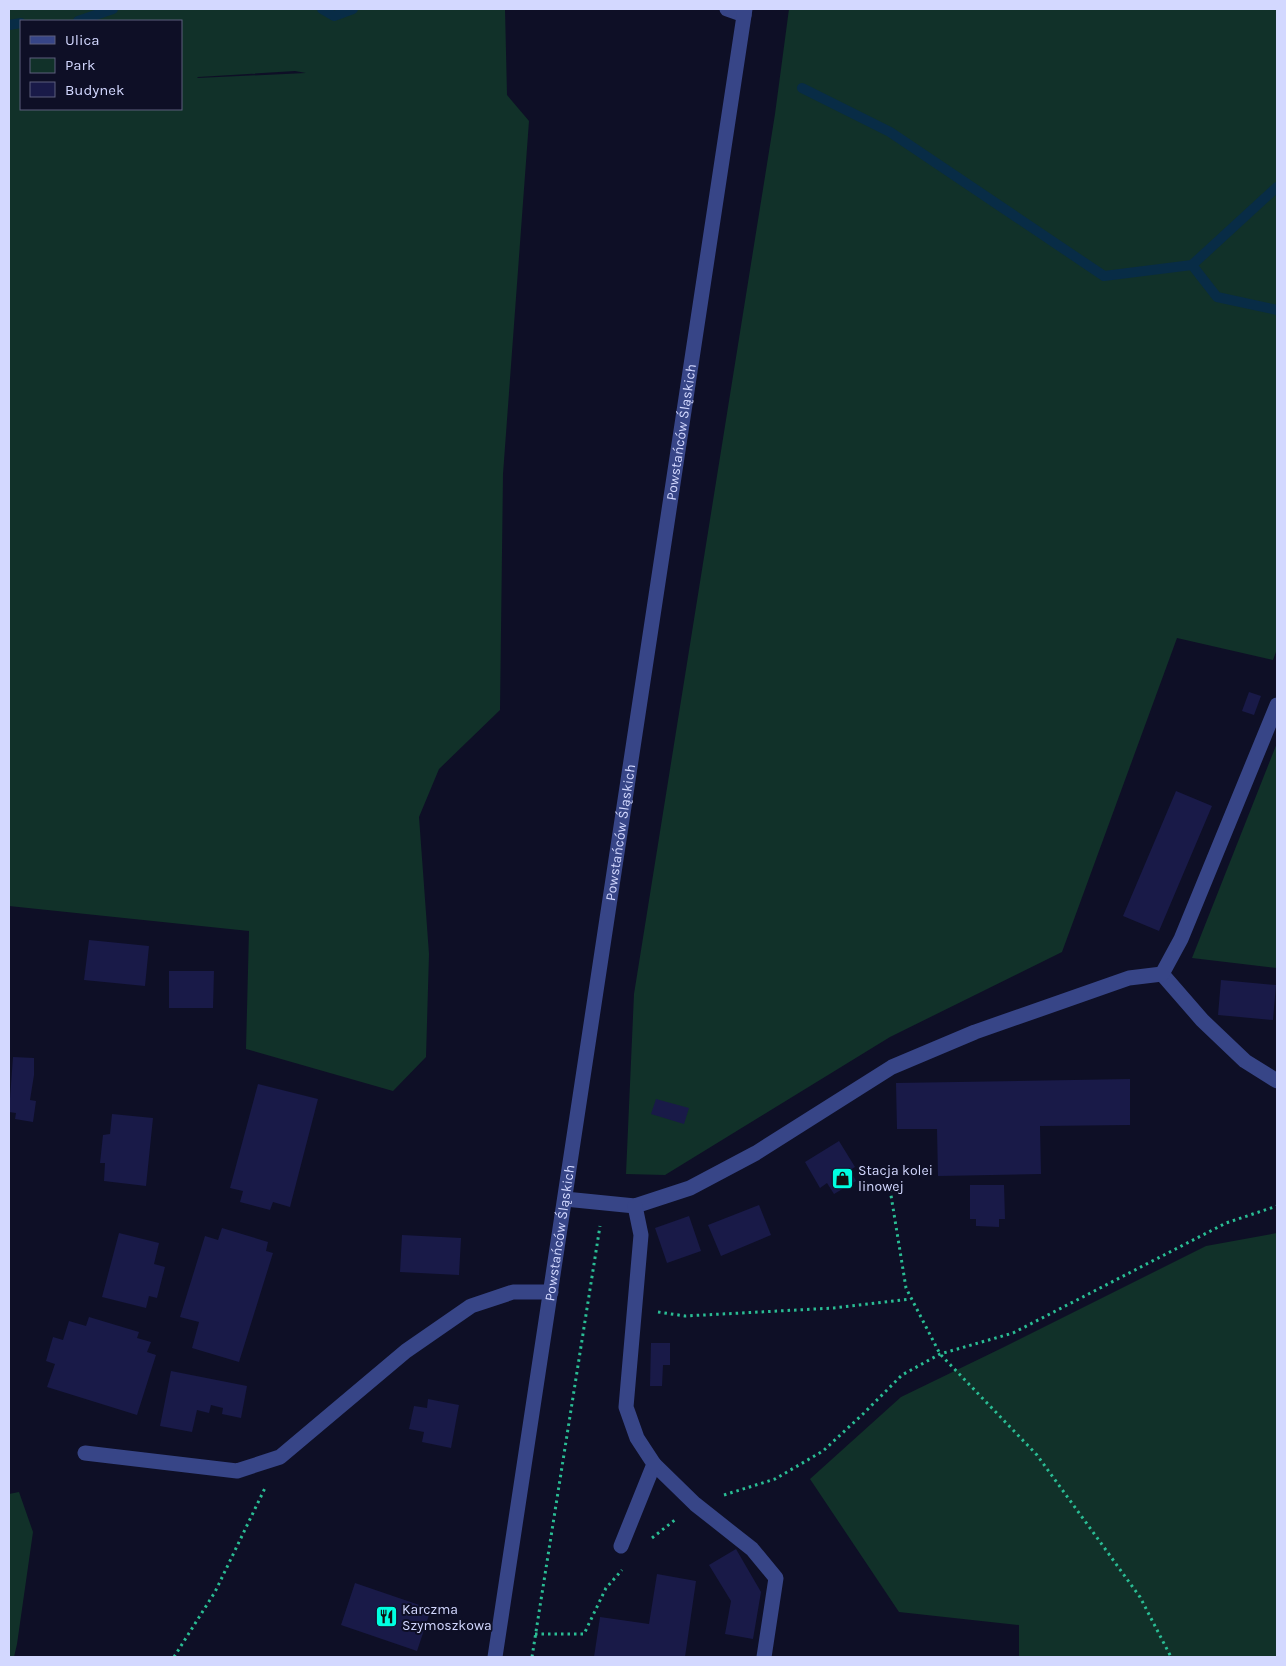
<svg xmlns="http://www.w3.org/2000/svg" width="1286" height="1666" font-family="Karla,sans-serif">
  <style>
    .green { fill: #113129; fill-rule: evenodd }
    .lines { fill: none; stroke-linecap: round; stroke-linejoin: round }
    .stream { stroke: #082c46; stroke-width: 10 }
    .building { fill: #191a48 }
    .path { stroke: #2abd94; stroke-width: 3; stroke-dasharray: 2.5 4; stroke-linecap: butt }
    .minor { stroke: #374587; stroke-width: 15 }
    .labels { text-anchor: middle; stroke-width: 4; stroke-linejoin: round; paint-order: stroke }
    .street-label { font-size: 14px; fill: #d3d8ff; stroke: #0e0f26 }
    .poi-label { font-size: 14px; fill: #d3d8ff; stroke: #0e0f26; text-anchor: start }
  </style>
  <rect width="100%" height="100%" fill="#0e0f26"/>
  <path class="green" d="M 9,9 L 505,9 L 507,95 L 529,121 L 503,474 L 500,710 L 439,769 L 419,817 L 429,954 L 426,1057 L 393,1091 L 246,1049 L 249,931 L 9,906 ZM 21,21 L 181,21 L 181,109 L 21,109 ZM 295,71 L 306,73 L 197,78 L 198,77 Z
    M 789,9 L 1277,9 L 1277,649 L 1273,660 L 1177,638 L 1062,952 L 890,1037 L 665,1175 L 626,1174 L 634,994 L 775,114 Z
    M 1277,743 L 1277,968 L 1192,958 Z
    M 1277,1233 L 1277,1657 L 1019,1657 L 1019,1625 L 899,1612 L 810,1479 L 901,1397 L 1002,1348 L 1206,1246 Z
    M 19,1492 L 33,1532 L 17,1644 L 14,1657 L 9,1657 L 9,1494 Z"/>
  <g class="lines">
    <path class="stream" d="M 322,9 L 334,16 L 353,9
      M 78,21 L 113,9
      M 9,25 L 21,23
      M 802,88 L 890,132 L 1104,276 L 1192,265 L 1277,187
      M 1192,265 L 1217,297 L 1277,310"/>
  </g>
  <path class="building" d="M 1249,692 L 1261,696 L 1254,715 L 1242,711 Z
    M 1176,791 L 1212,806 L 1159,931 L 1123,916 Z
    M 89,940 L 149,946 L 145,986 L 84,980 Z
    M 169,971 L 214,971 L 213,1008 L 169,1008 Z
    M 1221,980 L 1276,985 L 1273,1020 L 1218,1015 Z
    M 13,1057 L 34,1058 L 34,1075 L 30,1100 L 36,1101 L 33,1122 L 15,1119 L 16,1113 L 9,1112 Z
    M 1130,1079 L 1130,1125 L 1040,1126 L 1041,1174 L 938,1176 L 937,1129 L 897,1129 L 896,1083 Z
    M 258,1084 L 318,1099 L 290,1207 L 273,1202 L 270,1210 L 240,1202 L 243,1191 L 230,1188 Z
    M 656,1099 L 689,1108 L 684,1124 L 651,1114 Z
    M 112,1114 L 153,1118 L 146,1186 L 104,1181 L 105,1163 L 100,1163 L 103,1135 L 110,1134 Z
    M 839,1141 L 855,1167 L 850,1170 L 856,1181 L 834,1194 L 827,1183 L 820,1188 L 805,1162 Z
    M 970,1185 L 1004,1185 L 1005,1219 L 999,1219 L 999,1227 L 976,1226 L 976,1219 L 970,1219 Z
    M 759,1205 L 771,1235 L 721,1256 L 708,1225 Z
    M 689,1216 L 701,1251 L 667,1263 L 655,1228 Z
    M 222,1228 L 268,1242 L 266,1251 L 273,1253 L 239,1362 L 192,1348 L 199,1322 L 180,1317 L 205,1236 L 218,1240 Z
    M 119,1233 L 159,1243 L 154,1264 L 165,1267 L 157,1298 L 149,1296 L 146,1308 L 102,1297 Z
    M 402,1235 L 461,1238 L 459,1275 L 400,1272 Z
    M 89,1317 L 139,1332 L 137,1338 L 151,1342 L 147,1352 L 156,1355 L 137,1415 L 47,1387 L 55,1364 L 46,1361 L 53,1337 L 63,1340 L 69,1321 L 86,1326 Z
    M 651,1343 L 670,1343 L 670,1365 L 663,1365 L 662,1386 L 650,1386 Z
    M 171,1371 L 247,1386 L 241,1418 L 222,1414 L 223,1408 L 211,1405 L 209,1413 L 197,1410 L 192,1432 L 160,1426 Z
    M 428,1399 L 459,1405 L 451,1448 L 422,1442 L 424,1432 L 409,1429 L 414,1406 L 427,1408 Z
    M 736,1549 L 761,1592 L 753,1639 L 725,1634 L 731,1601 L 709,1565 Z
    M 657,1574 L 696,1581 L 685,1657 L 594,1657 L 600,1617 L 649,1624 Z
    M 355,1583 L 431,1609 L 417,1651 L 341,1625 Z"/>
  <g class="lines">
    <path class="path" d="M 889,1183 L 906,1288 L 940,1354 L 1037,1455 L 1140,1597 L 1171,1657
      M 658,1312 L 685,1316 L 834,1308 L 911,1299
      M 724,1495 L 775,1479 L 823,1451 L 864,1413 L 902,1375 L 940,1354 L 1013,1333 L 1226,1223 L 1277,1206
      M 652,1538 L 676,1519
      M 535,1634 L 584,1634 L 606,1588 L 622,1570
      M 174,1657 L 215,1592 L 265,1488
      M 532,1657 L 600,1226"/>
    <g class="minor">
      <path d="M 727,9 L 744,15"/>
      <path d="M 1162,974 L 1202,1020 L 1245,1061 L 1277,1081"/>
      <path d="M 565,1199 L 635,1206 L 690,1188 L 756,1153 L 892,1067 L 975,1032 L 1129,978 L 1162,974 L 1181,939 L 1277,705"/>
      <path d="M 85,1453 L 237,1471 L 280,1457 L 406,1351 L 471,1306 L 513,1292 L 551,1292"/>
      <path d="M 654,1464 L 695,1504 L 752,1549 L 776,1578 L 764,1657"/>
      <path d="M 621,1546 L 654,1464 L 637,1438 L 626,1407 L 641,1235 L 635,1206"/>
      <path id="s1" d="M 495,1657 L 745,9"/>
    </g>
  </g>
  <defs>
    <symbol id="shop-square" viewBox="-11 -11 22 22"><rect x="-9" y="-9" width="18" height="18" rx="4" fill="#00fee1" stroke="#0e0f26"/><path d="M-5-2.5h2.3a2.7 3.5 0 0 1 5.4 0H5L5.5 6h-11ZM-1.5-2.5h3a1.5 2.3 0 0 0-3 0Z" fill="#111"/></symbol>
    <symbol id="restaurant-square" viewBox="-11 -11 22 22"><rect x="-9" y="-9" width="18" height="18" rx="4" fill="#00fee1" stroke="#0e0f26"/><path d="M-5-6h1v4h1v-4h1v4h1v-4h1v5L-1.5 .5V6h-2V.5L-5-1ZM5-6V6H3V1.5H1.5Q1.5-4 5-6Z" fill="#111"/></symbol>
  </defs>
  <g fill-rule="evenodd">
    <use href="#shop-square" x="830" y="1166" width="25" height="25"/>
    <use href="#restaurant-square" x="374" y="1604" width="25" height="25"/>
  </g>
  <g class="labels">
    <g class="street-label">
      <text dy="5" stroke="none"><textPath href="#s1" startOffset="1239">Powstańców Śląskich</textPath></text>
      <text dy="5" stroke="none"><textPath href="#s1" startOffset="834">Powstańców Śląskich</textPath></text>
      <text dy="5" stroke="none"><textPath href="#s1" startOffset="429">Powstańców Śląskich</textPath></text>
    </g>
    <g class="poi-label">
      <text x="858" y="1175">Stacja kolei<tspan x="858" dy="16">linowej</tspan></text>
      <text x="402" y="1614">Karczma<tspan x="402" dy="16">Szymoszkowa</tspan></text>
    </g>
  </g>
  <rect width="1286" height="1666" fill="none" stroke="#d3d8ff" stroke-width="20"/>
  <rect x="20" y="20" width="162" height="90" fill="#0e0f26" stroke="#5d5f7d"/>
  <rect x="30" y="36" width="25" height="8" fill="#374587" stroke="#5d5f7d"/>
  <text x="65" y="45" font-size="15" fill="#d3d8ff">Ulica</text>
  <rect x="30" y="58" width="25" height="15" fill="#113129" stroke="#5d5f7d"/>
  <text x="65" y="70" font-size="15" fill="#d3d8ff">Park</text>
  <rect x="30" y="82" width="25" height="15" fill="#191a48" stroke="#5d5f7d"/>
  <text x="65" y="95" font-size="15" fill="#d3d8ff">Budynek</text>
</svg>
